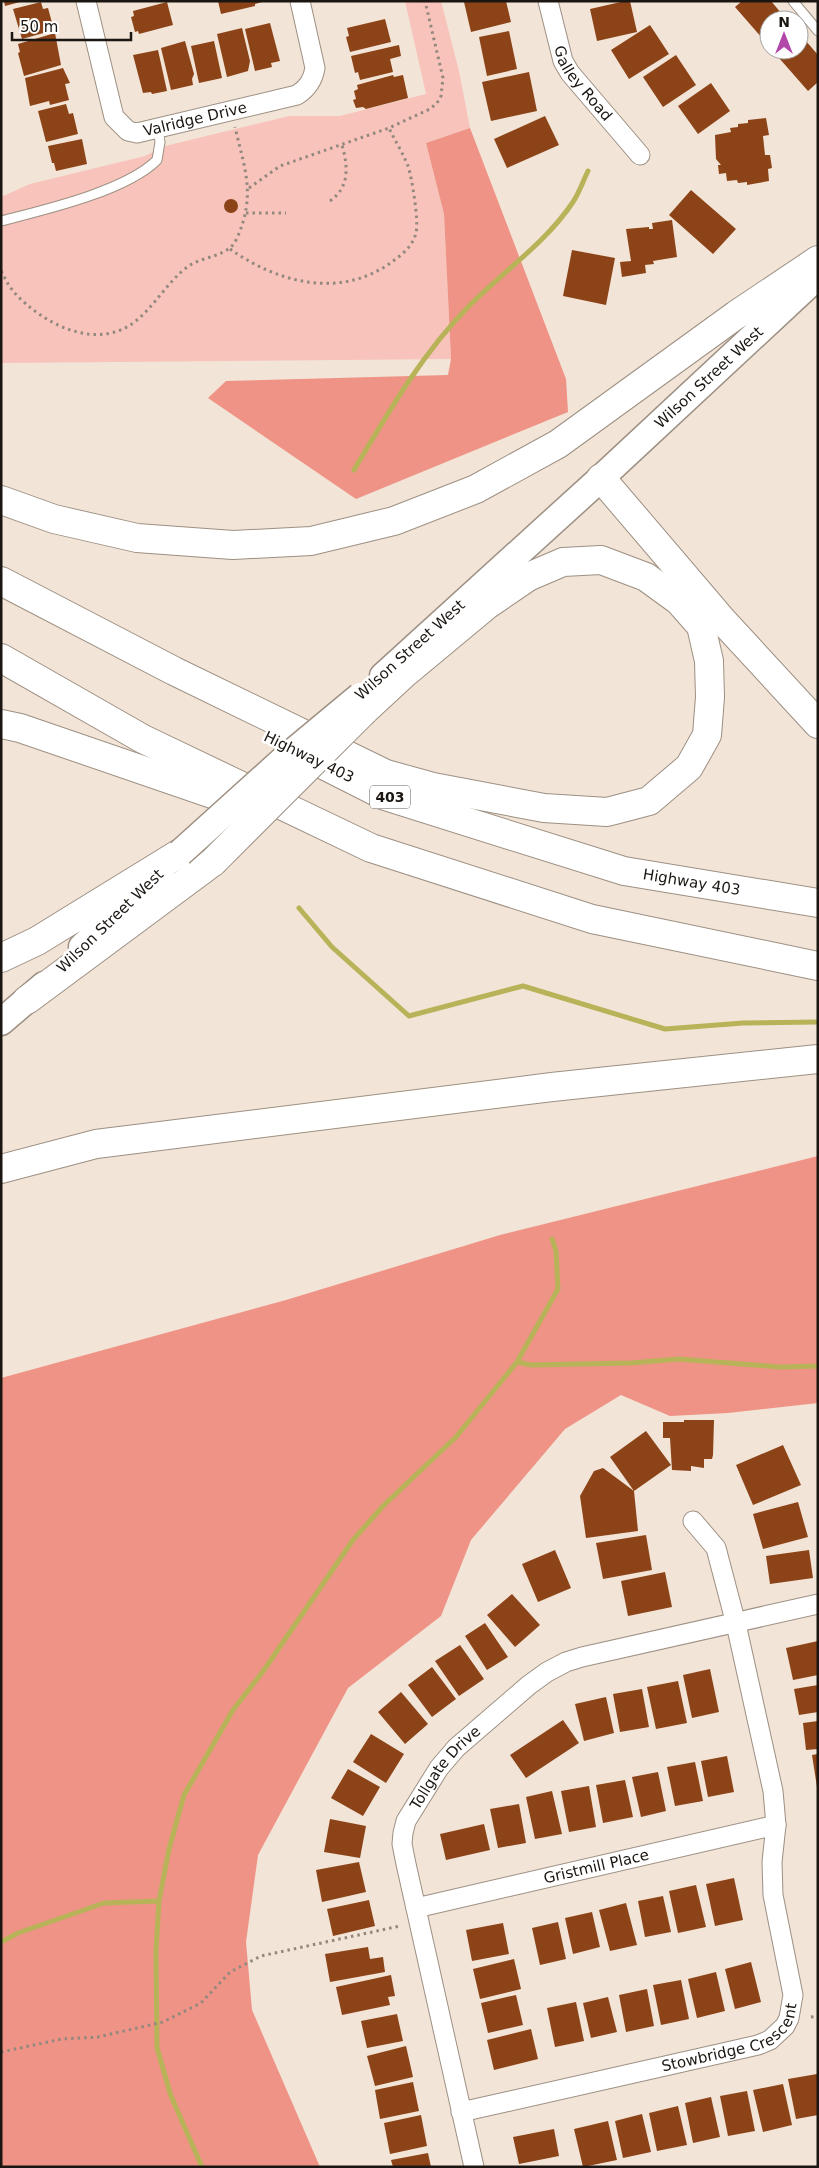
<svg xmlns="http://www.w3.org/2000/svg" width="819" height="2168" font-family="'DejaVu Sans',sans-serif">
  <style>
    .green { fill: #f8c3bb }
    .forest { fill: #ee9386 }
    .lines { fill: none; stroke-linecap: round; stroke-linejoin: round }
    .stream { stroke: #b8b358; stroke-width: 5 }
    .building { fill: #8c4317 }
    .lane-casing { stroke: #9d9083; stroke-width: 11 }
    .street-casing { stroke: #9d9083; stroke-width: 21 }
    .secondary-casing { stroke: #9d9083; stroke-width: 29 }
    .highway-casing { stroke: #9d9083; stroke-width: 30 }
    .path { stroke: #92887e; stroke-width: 3; stroke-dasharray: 2.5 4; stroke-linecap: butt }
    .lane { stroke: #fff; stroke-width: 9 }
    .street { stroke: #fff; stroke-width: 19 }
    .secondary { stroke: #fff; stroke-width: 26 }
    .highway { stroke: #fff; stroke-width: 28 }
    .secondary-bridge-casing { stroke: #9d9083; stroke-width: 29; stroke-linecap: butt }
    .highway-bridge-casing { stroke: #9d9083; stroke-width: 30; stroke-linecap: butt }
    .secondary-bridge { stroke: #fff; stroke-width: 26 }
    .highway-bridge { stroke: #fff; stroke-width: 28 }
    .labels { text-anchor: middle; stroke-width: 5; stroke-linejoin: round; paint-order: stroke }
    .shield { fill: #fff; stroke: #5f5c58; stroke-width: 1 }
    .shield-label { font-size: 14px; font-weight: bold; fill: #1b1611 }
    .street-label { font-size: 15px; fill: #1b1611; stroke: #fff }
  </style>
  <rect width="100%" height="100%" fill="#f2e4d6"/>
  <path class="green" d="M 405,1 L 441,1 L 459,71 L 470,128 L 426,143 L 444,214 L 451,359 L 1,363 L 1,197 L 30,184 L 145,156 L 165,146 L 289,116 L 340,116 L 426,94 Z"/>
  <path class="forest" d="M 470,128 L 566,379 L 568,412 L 356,499 L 208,398 L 226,381 L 448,375 L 451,359 L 444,214 L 426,143 Z
    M 818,1156 L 818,1403 L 728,1413 L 670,1416 L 621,1395 L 565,1429 L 471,1540 L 441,1616 L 348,1688 L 258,1855 L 246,1942 L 252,2010 L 320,2167 L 1,2167 L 1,1378 L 286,1300 L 500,1235 Z"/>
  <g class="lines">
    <path class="stream" d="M 354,470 C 388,413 421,355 468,307 C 502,272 545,244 573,202 C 579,193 583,181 588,171
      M 299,908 L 332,947 L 409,1016 L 523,986 L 665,1029 L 743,1023 L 818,1022
      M 517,1362 L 531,1365 L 631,1363 L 678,1359 L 780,1367 L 818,1366
      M 1,1942 L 18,1933 L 104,1903 L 159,1901
      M 202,2167 L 171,2096 L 157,2048 L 156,1951 L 159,1901 L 169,1849 L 184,1795 L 233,1710 L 264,1670 L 353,1540 L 384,1505 L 456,1437 L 517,1362 L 558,1289 L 556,1251 L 552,1239"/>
  </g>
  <path class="building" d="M 4,1 L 20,1 L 20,2 L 5,6 Z
    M 218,1 L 262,1 L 262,2 L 255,4 L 255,6 L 221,14 Z
    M 468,1 L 506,1 L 511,22 L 471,32 L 464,2 Z
    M 625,1 L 630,1 L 637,32 L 597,41 L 590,9 Z
    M 742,1 L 771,1 L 787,20 L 769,20 L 769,46 L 735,7 Z
    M 41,2 L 43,9 L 48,8 L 54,30 L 22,39 L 13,9 Z
    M 167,2 L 173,25 L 139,34 L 138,31 L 135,32 L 131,17 L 134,16 L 133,11 Z
    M 385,19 L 391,42 L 350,52 L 346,37 L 349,36 L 347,28 Z
    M 270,23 L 280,61 L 271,63 L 272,67 L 255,71 L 245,29 Z
    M 650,25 L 669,54 L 629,79 L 611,50 Z
    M 242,28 L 250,61 L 248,71 L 227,77 L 217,34 Z
    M 509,31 L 517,69 L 487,76 L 479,37 Z
    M 55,33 L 61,65 L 24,76 L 18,53 L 20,52 L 18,44 Z
    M 799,33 L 818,55 L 818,82 L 808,91 L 772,50 L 799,50 Z
    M 185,41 L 194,74 L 192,79 L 193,85 L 171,90 L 161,48 Z
    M 214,41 L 222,78 L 199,83 L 191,46 Z
    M 399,45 L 401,56 L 390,59 L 393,72 L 360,80 L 358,72 L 355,73 L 351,56 Z
    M 158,50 L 167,91 L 152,94 L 151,92 L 143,93 L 133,55 Z
    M 676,55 L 696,85 L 663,107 L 643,77 Z
    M 63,68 L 70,83 L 65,84 L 69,100 L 50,105 L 49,101 L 30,106 L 25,78 Z
    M 529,72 L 537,111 L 491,121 L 482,82 Z
    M 393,75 L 394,77 L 403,75 L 408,98 L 366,109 L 363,107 L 356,108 L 353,100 L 356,99 L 354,91 L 358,89 L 357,85 Z
    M 711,83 L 730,111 L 698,134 L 678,106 Z
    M 66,104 L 69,114 L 73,113 L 78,134 L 46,142 L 38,111 Z
    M 545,116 L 559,145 L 507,168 L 494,139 Z
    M 766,118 L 769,135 L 763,136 L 765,155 L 770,155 L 772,168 L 768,169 L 769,181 L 747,185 L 747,182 L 738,183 L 737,180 L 727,181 L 726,173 L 719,174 L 718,165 L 721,165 L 716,159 L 715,135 L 731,132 L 730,128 L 738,127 L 738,124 L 748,123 L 748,120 Z
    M 82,139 L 87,164 L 56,171 L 54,163 L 52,163 L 48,146 Z
    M 691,190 L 736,229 L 713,254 L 669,215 Z
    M224 206a7 7 0 1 1 14 0a7 7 0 1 1-14 0Z
    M 672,220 L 677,257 L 653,261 L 654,264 L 645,265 L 646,273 L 622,277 L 620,262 L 631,261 L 626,229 L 649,227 L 649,229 L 653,229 L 652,223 Z
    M 572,250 L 615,258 L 606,305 L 563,296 Z
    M 684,1420 L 714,1420 L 713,1455 L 712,1459 L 704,1459 L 704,1468 L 691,1466 L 691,1471 L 672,1470 L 670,1438 L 663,1438 L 663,1422 L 684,1422 Z
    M 646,1431 L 671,1465 L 634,1491 L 638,1531 L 586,1538 L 580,1496 L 594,1471 L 603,1468 L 634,1491 L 610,1457 Z
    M 783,1445 L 801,1485 L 753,1505 L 736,1465 Z
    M 798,1502 L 808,1537 L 763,1549 L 753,1514 Z
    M 646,1535 L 652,1570 L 603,1579 L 596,1543 Z
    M 555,1550 L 571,1588 L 538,1602 L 522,1564 Z
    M 809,1550 L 813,1578 L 770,1584 L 766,1556 Z
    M 665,1572 L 672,1607 L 628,1616 L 621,1581 Z
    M 512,1594 L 540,1625 L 515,1647 L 487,1615 Z
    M 485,1623 L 508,1657 L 487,1670 L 465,1636 Z
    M 818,1641 L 818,1675 L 793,1680 L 786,1648 Z
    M 460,1645 L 484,1679 L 459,1696 L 435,1661 Z
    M 432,1667 L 456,1699 L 432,1717 L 408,1685 Z
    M 710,1669 L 719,1712 L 692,1718 L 683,1675 Z
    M 678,1681 L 687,1723 L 656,1729 L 647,1687 Z
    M 818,1685 L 818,1712 L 799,1715 L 794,1689 Z
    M 642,1689 L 649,1727 L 620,1732 L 613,1694 Z
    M 401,1692 L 428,1724 L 405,1744 L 378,1712 Z
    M 606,1697 L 614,1733 L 584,1741 L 575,1704 Z
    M 563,1720 L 579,1743 L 526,1778 L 510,1755 Z
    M 818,1721 L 818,1749 L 806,1750 L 803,1723 Z
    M 371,1734 L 404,1754 L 386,1783 L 353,1762 Z
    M 818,1754 L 818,1787 L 817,1787 L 812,1755 Z
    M 727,1756 L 734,1792 L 708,1797 L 701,1761 Z
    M 695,1762 L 703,1801 L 675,1806 L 667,1767 Z
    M 348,1769 L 380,1787 L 363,1816 L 331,1798 Z
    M 658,1772 L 666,1811 L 641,1817 L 632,1777 Z
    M 625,1780 L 633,1817 L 603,1823 L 596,1785 Z
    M 589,1786 L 596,1827 L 569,1832 L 561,1791 Z
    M 552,1791 L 562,1834 L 535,1839 L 526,1797 Z
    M 519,1804 L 526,1843 L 498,1848 L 490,1809 Z
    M 330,1819 L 366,1826 L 360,1858 L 324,1852 Z
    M 484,1824 L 490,1850 L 446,1860 L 440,1834 Z
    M 359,1862 L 366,1892 L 322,1902 L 316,1870 Z
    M 734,1878 L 743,1920 L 715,1926 L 706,1884 Z
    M 696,1885 L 706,1927 L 678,1933 L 669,1891 Z
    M 663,1896 L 671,1932 L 645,1937 L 638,1901 Z
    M 369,1900 L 375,1926 L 333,1936 L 327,1909 Z
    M 626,1903 L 637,1945 L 610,1951 L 599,1910 Z
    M 592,1912 L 600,1947 L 573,1954 L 565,1918 Z
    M 558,1922 L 566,1959 L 540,1965 L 532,1928 Z
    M 503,1923 L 509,1954 L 472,1961 L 466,1930 Z
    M 368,1947 L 370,1959 L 383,1957 L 385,1972 L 330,1982 L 325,1954 Z
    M 514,1959 L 521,1989 L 480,1999 L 473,1969 Z
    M 751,1962 L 761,2002 L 735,2009 L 725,1969 Z
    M 716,1972 L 725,2011 L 697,2018 L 688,1979 Z
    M 391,1975 L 395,1996 L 388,1997 L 390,2005 L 342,2015 L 336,1987 Z
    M 681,1980 L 689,2019 L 661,2025 L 653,1985 Z
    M 647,1989 L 654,2026 L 626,2032 L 619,1995 Z
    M 516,1995 L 523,2025 L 488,2033 L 481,2003 Z
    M 608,1997 L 617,2032 L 591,2038 L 583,2003 Z
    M 576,2002 L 584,2041 L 555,2047 L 547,2008 Z
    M 397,2014 L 403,2041 L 367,2048 L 361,2021 Z
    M 531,2029 L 538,2059 L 494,2070 L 487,2040 Z
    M 406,2046 L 413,2077 L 375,2086 L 367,2056 Z
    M 817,2074 L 818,2115 L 796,2119 L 788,2079 Z
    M 413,2082 L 419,2111 L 380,2119 L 375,2090 Z
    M 783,2084 L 792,2125 L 763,2132 L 753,2090 Z
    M 747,2091 L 755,2131 L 728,2136 L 720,2096 Z
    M 711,2097 L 720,2137 L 693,2143 L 685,2103 Z
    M 678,2106 L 687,2145 L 657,2151 L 649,2113 Z
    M 642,2114 L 651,2152 L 623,2158 L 615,2121 Z
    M 421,2115 L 427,2146 L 390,2154 L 384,2123 Z
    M 608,2121 L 617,2160 L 583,2167 L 574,2129 Z
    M 554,2129 L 559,2156 L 519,2164 L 513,2137 Z
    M 428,2153 L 431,2167 L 393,2167 L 391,2160 Z"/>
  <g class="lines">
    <defs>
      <path id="lane" d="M 793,1 L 818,31
        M 1,221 C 44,210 126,191 157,160 L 160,142 L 158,129"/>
      <g id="street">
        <path id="s1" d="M 86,1 L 114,117 L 128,131 L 137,133 L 297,95 C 308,88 313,80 315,68 L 300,1"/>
        <path id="s2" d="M 548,1 L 563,61 L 570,73 L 640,155"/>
        <path id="s3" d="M 416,1908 L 776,1825"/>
        <path id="s4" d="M 461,2112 L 758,2045 L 770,2040 L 785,2026 L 789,2018 L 793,1995 L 773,1895 L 772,1862 L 776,1825 L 773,1791 L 736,1624 L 716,1548 L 693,1521"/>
        <path id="s5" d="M 474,2167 L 406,1864 L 402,1844 L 403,1833 L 406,1821 L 439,1768 L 456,1748 L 529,1685 L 547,1672 L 566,1662 L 582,1657 L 818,1604"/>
      </g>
      <g id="secondary">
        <path id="s6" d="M 383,676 L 601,478 L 818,276"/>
        <path d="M 82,947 L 161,872"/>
        <path d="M 1,1022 L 44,985"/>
      </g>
      <g id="highway">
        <path d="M 601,478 L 723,621 L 818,724"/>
        <path d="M 1,500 L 54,519 L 137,538 L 233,545 L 311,541 L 394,521 L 476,489 L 558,444 L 736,315 L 818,260"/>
        <path d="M 1,581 L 174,671 L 386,774 L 433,787 L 544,808 L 607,812 L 649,801 L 689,767 L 707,735 L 710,697 L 709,661 L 701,626 L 679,601 L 646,577 L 601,560 L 563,562 L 528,577 L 487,605 L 404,674 L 364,711"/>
        <path d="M 1,658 L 143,739 L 371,848 L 592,919 L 818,966"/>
        <path d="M 1,724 L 20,728 L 256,809"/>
        <path id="s7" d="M 294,750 L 385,796 L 624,871 L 818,903"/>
        <path d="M 1,958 L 37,941 L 180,853"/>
        <path d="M 27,1000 L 213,862"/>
        <path d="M 1,1169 L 96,1144 L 552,1087 L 818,1059"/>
      </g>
    </defs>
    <use href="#lane" class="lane-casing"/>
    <use href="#street" class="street-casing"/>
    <use href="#secondary" class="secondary-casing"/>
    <use href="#highway" class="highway-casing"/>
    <path class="path" d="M 249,188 L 280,166 L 389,128 L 430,109 L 437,103 L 441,96 L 443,78 L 425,1
      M 330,201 C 350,187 348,166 342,145
      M 246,213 L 286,213
      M 230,249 C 277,282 337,299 389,264 C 400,256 412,248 416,233 C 419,221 412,178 408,166 C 403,153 395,141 389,128
      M 1,271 C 5,278 8,285 13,291 C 42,324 98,353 137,320 C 155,305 167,283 186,268 C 202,255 229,258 237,238 C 256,195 245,170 235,127
      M 811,2017 L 818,2016
      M 1,2052 L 62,2039 L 98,2037 L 163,2022 L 201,2003 L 230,1972 L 261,1956 L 400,1926"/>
    <use href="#lane" class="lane"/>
    <use href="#street" class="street"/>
    <use href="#secondary" class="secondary"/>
    <use href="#highway" class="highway"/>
    <defs>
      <path id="secondary-bridge" d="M 180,853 L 283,760 L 360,696"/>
      <path id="highway-bridge" d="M 213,862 L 364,711"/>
    </defs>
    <use href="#secondary-bridge" class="secondary-bridge-casing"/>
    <use href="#highway-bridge" class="highway-bridge-casing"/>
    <use href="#secondary-bridge" class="secondary-bridge"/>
    <use href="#highway-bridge" class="highway-bridge"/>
  </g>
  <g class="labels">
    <rect class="shield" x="370" y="785.5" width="40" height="23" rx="4"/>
    <g class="shield-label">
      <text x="390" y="802">403</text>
    </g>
    <g class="street-label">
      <text dy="5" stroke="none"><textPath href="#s2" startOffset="91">Galley Road</textPath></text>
      <text dy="5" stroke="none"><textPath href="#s1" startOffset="208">Valridge Drive</textPath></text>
      <text dy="5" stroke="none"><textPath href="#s6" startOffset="442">Wilson Street West</textPath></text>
      <text transform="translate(410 650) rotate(-42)" y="5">Wilson Street West</text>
      <text transform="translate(309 757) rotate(26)" y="5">Highway 403</text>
      <text dy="5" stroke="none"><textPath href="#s7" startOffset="421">Highway 403</textPath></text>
      <text transform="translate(110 921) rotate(-44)" y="5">Wilson Street West</text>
      <text dy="5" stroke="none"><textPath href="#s5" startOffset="421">Tollgate Drive</textPath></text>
      <text dy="5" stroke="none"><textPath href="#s3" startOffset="185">Gristmill Place</textPath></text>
      <text dy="5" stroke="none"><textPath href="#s4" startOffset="284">Stowbridge Crescent</textPath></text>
    </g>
  </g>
  <rect width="819" height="2168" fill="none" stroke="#1b1611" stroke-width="5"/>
  <g transform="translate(784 35)"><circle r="24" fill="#ffffff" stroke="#a4a2a0"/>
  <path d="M0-4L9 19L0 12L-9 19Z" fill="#b147a9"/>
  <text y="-8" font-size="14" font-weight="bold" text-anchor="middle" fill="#1b1611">N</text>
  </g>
  <path d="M12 32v8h119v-8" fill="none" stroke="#1b1611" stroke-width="2.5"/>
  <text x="20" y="32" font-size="15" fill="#1b1611" stroke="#ffffff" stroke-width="4" paint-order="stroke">50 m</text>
</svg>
